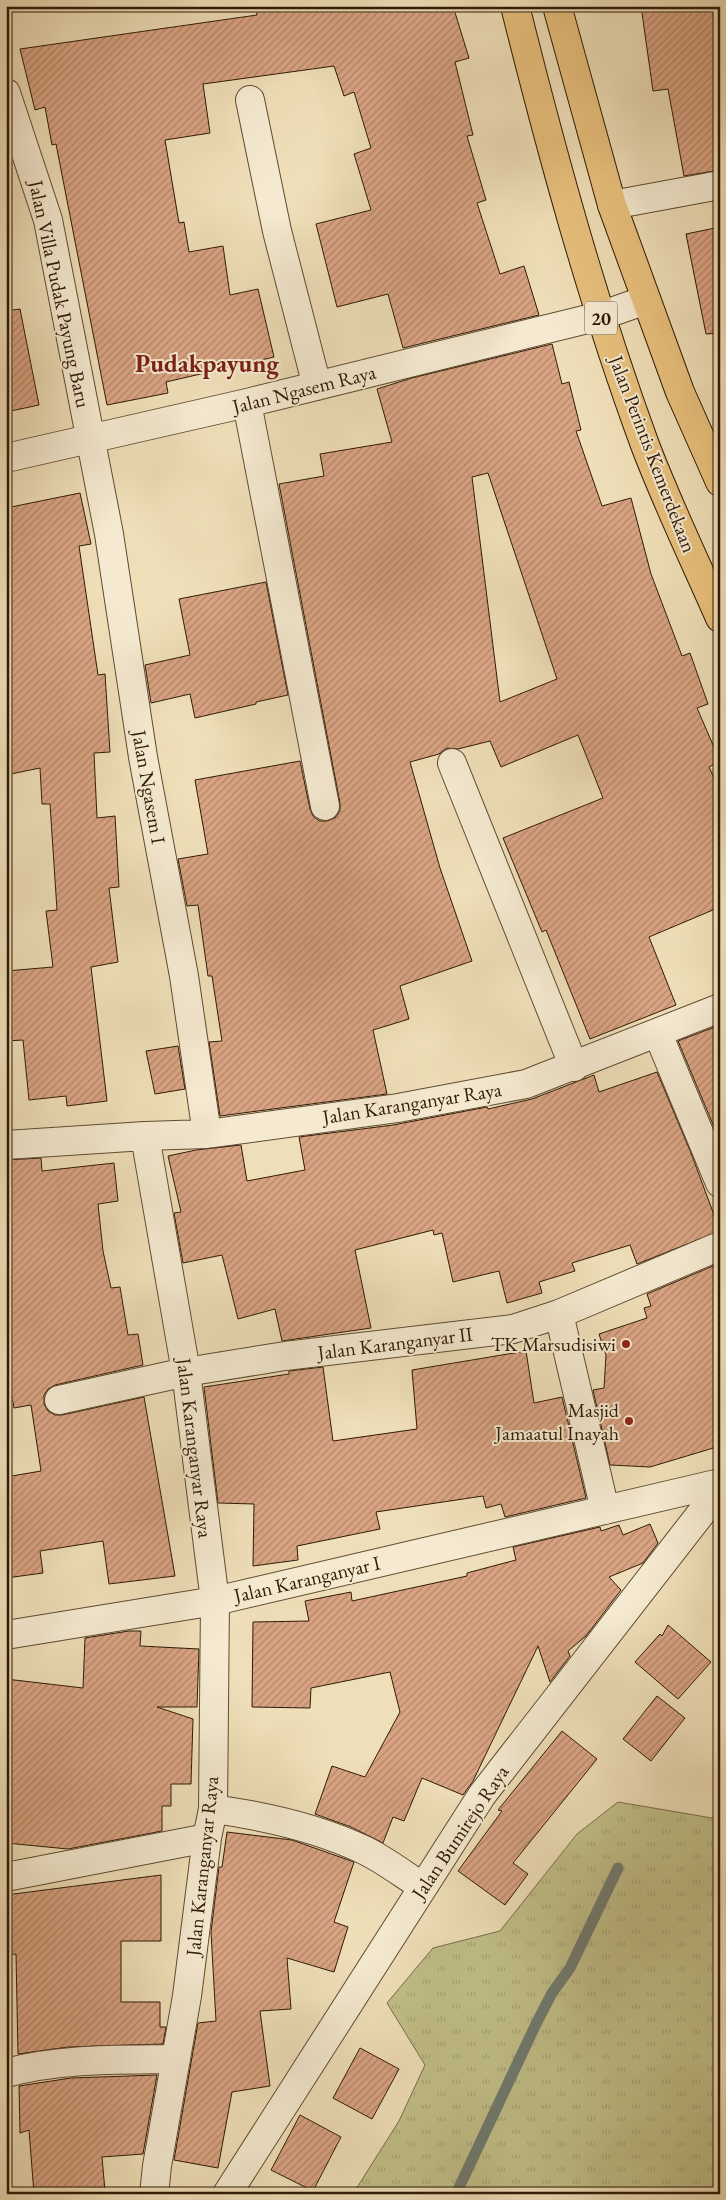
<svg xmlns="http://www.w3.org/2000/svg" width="726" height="2200" font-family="'EB Garamond',serif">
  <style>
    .grass { fill: url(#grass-tufts); stroke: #786c48 }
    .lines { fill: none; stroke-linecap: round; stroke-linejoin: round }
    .stream { stroke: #707b70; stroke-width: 11 }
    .building { fill: url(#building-hatch); stroke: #2f1a06; fill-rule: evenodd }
    .minor-casing { stroke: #5f4b32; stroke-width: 30 }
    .trunk-casing { stroke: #2f1a06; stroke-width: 30 }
    .minor { stroke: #f5ead1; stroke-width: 28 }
    .trunk { stroke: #e8c07c; stroke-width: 28 }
    .poi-dot { fill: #8f2418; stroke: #f5ead1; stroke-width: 2 }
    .labels { text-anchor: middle; stroke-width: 4; stroke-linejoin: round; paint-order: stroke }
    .shield { fill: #f5ead1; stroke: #6a5843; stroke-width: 1 }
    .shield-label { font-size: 19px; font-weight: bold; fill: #2f1a06 }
    .street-label { font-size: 20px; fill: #2f1a06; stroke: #f5ead1 }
    .poi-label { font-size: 20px; fill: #2f1a06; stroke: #f5ead1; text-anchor: end }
    .district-label { font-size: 25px; font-weight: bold; fill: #7a1f14; stroke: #f5ead1 }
  </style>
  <defs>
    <pattern id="grass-tufts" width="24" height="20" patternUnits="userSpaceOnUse" patternTransform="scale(1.25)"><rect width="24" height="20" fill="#c1bf89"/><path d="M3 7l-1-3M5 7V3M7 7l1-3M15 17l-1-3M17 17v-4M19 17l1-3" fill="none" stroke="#a6a475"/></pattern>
    <pattern id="building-hatch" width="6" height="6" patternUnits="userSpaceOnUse" patternTransform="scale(1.25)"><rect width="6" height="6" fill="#daa483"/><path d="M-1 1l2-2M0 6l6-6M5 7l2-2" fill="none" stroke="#b18569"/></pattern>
  </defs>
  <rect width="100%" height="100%" fill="#efdfb8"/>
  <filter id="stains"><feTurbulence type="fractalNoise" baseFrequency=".004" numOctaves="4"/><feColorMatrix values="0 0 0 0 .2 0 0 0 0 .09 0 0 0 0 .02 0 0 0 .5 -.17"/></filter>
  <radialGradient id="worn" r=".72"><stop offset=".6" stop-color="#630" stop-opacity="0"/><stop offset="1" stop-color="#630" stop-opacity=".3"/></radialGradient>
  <path class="grass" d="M 618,1802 L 712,1818 L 720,1815 L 720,2194 L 353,2194 L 399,2121 L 425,2065 L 387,2003 L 433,1948 L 500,1931 L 577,1834 Z"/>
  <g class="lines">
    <path class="stream" d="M 456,2194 L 536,2024 L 552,1993 L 570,1968 L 618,1868"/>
  </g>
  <path class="building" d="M 282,6 L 453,6 L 469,58 L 455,62 L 473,135 L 467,136 L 486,200 L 477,203 L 500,274 L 524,266 L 539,315 L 403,348 L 388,294 L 337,307 L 316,224 L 371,210 L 354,154 L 371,148 L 354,92 L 344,96 L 334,66 L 203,84 L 210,133 L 165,140 L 179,223 L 184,222 L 189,252 L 223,246 L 230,295 L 258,289 L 274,357 L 166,382 L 168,393 L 107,405 L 56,144 L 52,145 L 45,107 L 35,110 L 20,49 L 257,15 L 256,10 Z
    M 641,6 L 720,6 L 720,170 L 684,176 L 668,89 L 653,91 Z
    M 720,227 L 720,333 L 706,334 L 686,234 Z
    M 20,309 L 39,405 L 6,412 L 6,311 Z
    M 552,344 L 562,384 L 569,382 L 581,430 L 576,431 L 602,506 L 631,498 L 651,574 L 682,656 L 690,653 L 708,704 L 697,708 L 720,761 L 709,767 L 720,790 L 720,907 L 649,937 L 676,1005 L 590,1039 L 546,930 L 542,932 L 503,838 L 603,798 L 578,735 L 501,767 L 490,741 L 458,749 L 447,748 L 439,754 L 410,762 L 440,868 L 472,961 L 400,986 L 409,1019 L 373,1030 L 387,1094 L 220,1116 L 209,1042 L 222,1041 L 212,976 L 208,976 L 198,905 L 187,906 L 178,859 L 208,854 L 195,780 L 300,761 L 310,809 L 313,816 L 319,821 L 327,821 L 335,818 L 340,811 L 340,803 L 279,484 L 324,476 L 320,454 L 392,442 L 377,389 L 412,378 ZM 488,473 L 557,679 L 500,702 L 472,477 Z
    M 80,493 L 91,544 L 79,546 L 98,675 L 105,674 L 110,752 L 94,753 L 97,818 L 115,816 L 119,887 L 109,888 L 118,962 L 91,967 L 107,1101 L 67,1106 L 66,1096 L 29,1100 L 23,1040 L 6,1041 L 6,971 L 53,967 L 46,911 L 57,910 L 50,804 L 42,804 L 40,768 L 6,775 L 6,508 Z
    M 266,582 L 288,695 L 256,702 L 256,704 L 195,718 L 190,694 L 151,703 L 145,665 L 190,655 L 179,599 Z
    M 720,1025 L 720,1124 L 714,1127 L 678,1041 Z
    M 178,1046 L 185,1089 L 155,1094 L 146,1051 Z
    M 657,1072 L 691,1153 L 720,1231 L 637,1264 L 630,1245 L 572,1263 L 575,1271 L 539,1282 L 542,1293 L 507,1303 L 499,1271 L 453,1282 L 442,1233 L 434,1235 L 433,1230 L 355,1250 L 371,1328 L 282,1341 L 275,1309 L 238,1319 L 222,1255 L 183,1263 L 174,1213 L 181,1212 L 168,1156 L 196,1150 L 241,1145 L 247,1181 L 305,1170 L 299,1137 L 393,1125 L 487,1107 L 488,1109 L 532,1099 L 594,1075 L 599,1092 Z
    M 41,1158 L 42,1171 L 114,1163 L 118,1201 L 98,1204 L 103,1251 L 111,1288 L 120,1287 L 128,1335 L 138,1334 L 143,1365 L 55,1385 L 48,1389 L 44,1395 L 44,1404 L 48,1411 L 55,1415 L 62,1415 L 144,1397 L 175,1576 L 109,1584 L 103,1541 L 40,1551 L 43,1573 L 6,1578 L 6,1477 L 41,1471 L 31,1405 L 14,1408 L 6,1367 L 6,1160 Z
    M 720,1263 L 720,1446 L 650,1467 L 610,1465 L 593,1390 L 604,1388 L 606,1355 L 599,1334 L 647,1318 L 644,1308 L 651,1306 L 647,1294 Z
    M 526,1351 L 534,1403 L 562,1397 L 586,1498 L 505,1517 L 501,1504 L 486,1508 L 483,1496 L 376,1512 L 380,1529 L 297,1546 L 298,1560 L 253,1566 L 254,1504 L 218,1503 L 204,1387 L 289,1374 L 289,1371 L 323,1367 L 333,1441 L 417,1429 L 412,1370 Z
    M 650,1524 L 658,1543 L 643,1563 L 609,1577 L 621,1590 L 586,1636 L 568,1651 L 570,1656 L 550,1682 L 538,1646 L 473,1781 L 463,1795 L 422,1778 L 404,1821 L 393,1817 L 383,1843 L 351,1827 L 315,1814 L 332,1766 L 365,1777 L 400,1712 L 390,1672 L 311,1688 L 310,1708 L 252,1707 L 253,1622 L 309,1621 L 305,1601 L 351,1592 L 352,1601 L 467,1576 L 467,1573 L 516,1560 L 513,1547 L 600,1527 L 601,1531 L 619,1525 L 623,1535 Z
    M 668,1625 L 711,1662 L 678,1699 L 635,1662 L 660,1634 L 662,1636 Z
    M 129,1631 L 141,1631 L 140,1646 L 199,1649 L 197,1707 L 157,1707 L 193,1719 L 191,1784 L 171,1784 L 171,1806 L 162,1806 L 162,1831 L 68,1849 L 6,1843 L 6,1679 L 83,1688 L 85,1638 Z
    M 657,1696 L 685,1718 L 651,1761 L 623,1739 Z
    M 562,1731 L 597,1759 L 513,1863 L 528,1874 L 505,1905 L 458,1871 L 502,1811 L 498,1810 Z
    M 227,1832 L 292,1840 L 354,1862 L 334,1922 L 348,1927 L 334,1972 L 287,1958 L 291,2009 L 260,2011 L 270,2086 L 232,2092 L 218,2168 L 174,2160 L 198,2023 L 216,2021 L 211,1932 L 219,1867 L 222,1867 Z
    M 161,1875 L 161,1941 L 121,1941 L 121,2002 L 160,2002 L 160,2027 L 166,2027 L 163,2044 L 68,2047 L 18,2054 L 16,1954 L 6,1955 L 6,1895 Z
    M 360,2048 L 399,2069 L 372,2119 L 333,2098 Z
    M 157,2075 L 143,2154 L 102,2157 L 105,2191 L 90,2192 L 90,2194 L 34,2194 L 29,2130 L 20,2133 L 19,2086 L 71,2078 Z
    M 300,2115 L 341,2137 L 313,2191 L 271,2170 Z"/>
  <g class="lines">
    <defs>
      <path id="minor" d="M 6,93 L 48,220 L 109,534 L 143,757 L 184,976 L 207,1134
        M 250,100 L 277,231 L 317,386
        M 612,205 L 720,185
        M 247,403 L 325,806
        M 6,458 L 247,403 L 600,316 L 646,300
        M 452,763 L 574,1067
        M 658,1034 L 720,1183
        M 6,1145 L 145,1136
        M 559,1314 L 605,1510
        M 59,1400 L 186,1372 L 285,1356 L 513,1329 L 559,1314 L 720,1246
        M 6,1635 L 215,1601 L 720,1483
        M 213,1809 C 265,1816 316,1827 364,1850 C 385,1860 404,1875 423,1887
        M 6,1877 L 207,1838
        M 6,2073 C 61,2058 120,2060 176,2059
        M 154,2194 L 157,2166 L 187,1996 L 207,1838 L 213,1809 L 215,1601 L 186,1372 L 145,1136 L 207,1134 L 398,1108 L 526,1084 L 720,1008
        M 227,2194 L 482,1795 L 720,1489"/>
      <path id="trunk" d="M 515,6 C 552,154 592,301 645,445 C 667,503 695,561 720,618
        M 557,6 L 612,205 L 680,392 L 720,482"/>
    </defs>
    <use href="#minor" class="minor-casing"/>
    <use href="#trunk" class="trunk-casing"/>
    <use href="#minor" class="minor"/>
    <use href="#trunk" class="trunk"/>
  </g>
  <g class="poi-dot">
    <circle cx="626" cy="1344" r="5"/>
    <circle cx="629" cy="1421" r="5"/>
  </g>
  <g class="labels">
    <rect class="shield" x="585" y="301.5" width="32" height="33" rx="4"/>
    <g class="shield-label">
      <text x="601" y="325">20</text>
    </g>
    <g class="street-label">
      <text transform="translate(60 294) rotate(78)" y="7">Jalan Villa Pudak Payung Baru</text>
      <text transform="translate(304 389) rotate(-14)" y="7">Jalan Ngasem Raya</text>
      <text transform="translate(653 454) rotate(69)" y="7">Jalan Perintis Kemerdekaan</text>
      <text transform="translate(149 787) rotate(80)" y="7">Jalan Ngasem I</text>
      <text transform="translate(412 1103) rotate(-9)" y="7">Jalan Karanganyar Raya</text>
      <text transform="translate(395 1343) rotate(-7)" y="7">Jalan Karanganyar II</text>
      <text transform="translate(195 1448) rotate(83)" y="7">Jalan Karanganyar Raya</text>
      <text transform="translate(307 1579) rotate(-13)" y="7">Jalan Karanganyar I</text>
      <text transform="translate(460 1832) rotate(-56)" y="7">Jalan Bumirejo Raya</text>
      <text transform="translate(202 1866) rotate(-84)" y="7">Jalan Karanganyar Raya</text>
    </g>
    <g class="poi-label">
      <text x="616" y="1351">TK Marsudisiwi</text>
      <text x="619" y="1417">Masjid<tspan x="619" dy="23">Jamaatul Inayah</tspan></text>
    </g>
    <g class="district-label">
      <text x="207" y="372">Pudakpayung</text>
    </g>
  </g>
  <rect width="726" height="2200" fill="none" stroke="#efdfb8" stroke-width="25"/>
  <rect x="8" y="8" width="711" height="2185" fill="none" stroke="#2f1a06" stroke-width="2.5"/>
  <rect x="12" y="12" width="701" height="2175" fill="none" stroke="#2f1a06"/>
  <rect width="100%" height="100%" filter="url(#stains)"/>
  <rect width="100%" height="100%" fill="url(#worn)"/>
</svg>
